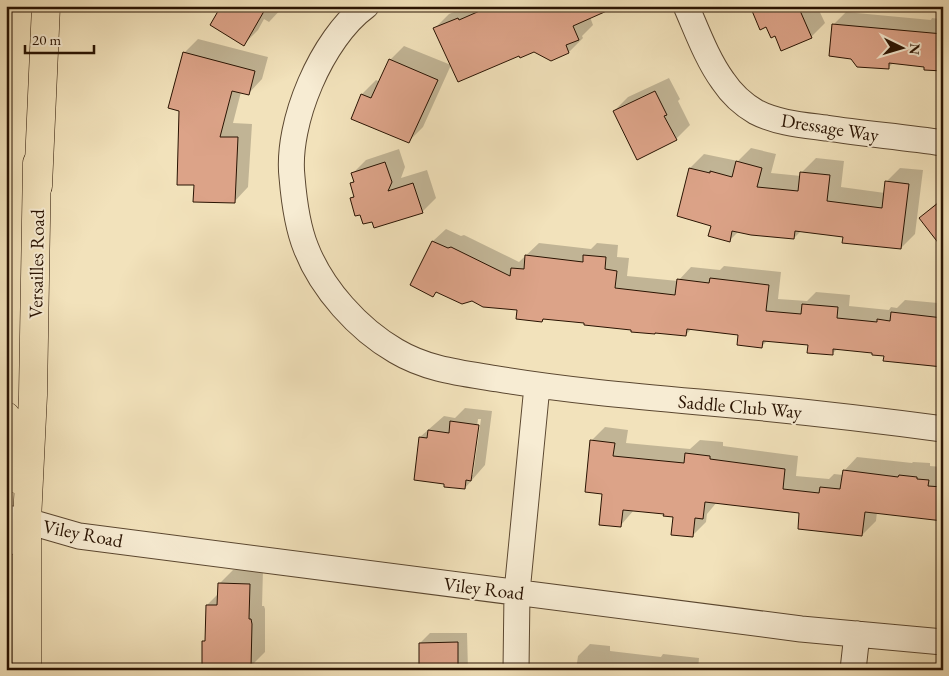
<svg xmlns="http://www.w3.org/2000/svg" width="949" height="676" font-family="'EB Garamond',serif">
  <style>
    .shadow { fill: #0003; fill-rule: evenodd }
    .building { fill: #dca388; stroke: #291302 }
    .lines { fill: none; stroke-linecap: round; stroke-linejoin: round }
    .minor-casing { stroke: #5b4730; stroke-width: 27 }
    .major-casing { stroke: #291302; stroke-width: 29 }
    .highway-casing { stroke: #291302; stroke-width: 29 }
    .minor { stroke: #f7ecd3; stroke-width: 25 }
    .major { stroke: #f2e2bb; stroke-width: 28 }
    .highway { stroke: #f2e2bb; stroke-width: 28 }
    .labels { text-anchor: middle; stroke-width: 4; stroke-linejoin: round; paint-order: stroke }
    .street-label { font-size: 19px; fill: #291302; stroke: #f7ecd3 }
  </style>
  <rect width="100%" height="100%" fill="#f2e2bb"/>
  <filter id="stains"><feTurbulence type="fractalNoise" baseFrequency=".004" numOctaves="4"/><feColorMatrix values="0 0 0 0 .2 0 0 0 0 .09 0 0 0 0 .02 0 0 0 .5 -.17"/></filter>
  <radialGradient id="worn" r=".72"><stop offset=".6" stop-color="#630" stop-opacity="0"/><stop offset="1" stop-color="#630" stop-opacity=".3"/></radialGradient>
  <path class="shadow" d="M 217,6 L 284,6 L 269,22 L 264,19 L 258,30 L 244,44 Z
    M 469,6 L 473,7 L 615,6 L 590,17 L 593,25 L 582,36 L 583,38 L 569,52 L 551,60 L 534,51 L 435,28 L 449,14 Z
    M 751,6 L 817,6 L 825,23 L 811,37 L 775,35 Z
    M 846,12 L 931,20 L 932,18 L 940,19 L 943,17 L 943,71 L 925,66 L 894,62 L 888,68 L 833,25 Z
    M 198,39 L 268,57 L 262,79 L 248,94 L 241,92 L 233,123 L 252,124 L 248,187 L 234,202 L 195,184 L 184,53 Z
    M 404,46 L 451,65 L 423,127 L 409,141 L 353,118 L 362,94 L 376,80 L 380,82 L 390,60 Z
    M 669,78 L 680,99 L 678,101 L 690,125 L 676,139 L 614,111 L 628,97 Z
    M 751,148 L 776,154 L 771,173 L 801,176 L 801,173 L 816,158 L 844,161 L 841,187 L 885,193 L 886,182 L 900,168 L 923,170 L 915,234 L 901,248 L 844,236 L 801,231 L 794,238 L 739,231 L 729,241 L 713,225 L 678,216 L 690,168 L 704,154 L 738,161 Z
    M 399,149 L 405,167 L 401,178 L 427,170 L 436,198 L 422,212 L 373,220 L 361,213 L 351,198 L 355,195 L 351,184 L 354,180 L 352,174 L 366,160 Z
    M 943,197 L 943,247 L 920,218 Z
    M 446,229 L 461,236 L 464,235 L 519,262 L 539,243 L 591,249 L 597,243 L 618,245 L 617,257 L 629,258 L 627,276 L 678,281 L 691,267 L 720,270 L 724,266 L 781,272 L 778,299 L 807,301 L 816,292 L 850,295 L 849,306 L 889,310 L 891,307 L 897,308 L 905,300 L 938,303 L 938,297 L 943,293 L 943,368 L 931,366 L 931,364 L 873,352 L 838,348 L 832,354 L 809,343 L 768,340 L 762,346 L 739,333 L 692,328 L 686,335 L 586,322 L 545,318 L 542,321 L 519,309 L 437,291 L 433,295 L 412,284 L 433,241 Z
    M 465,408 L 492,411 L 485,465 L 465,488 L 420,437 L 444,416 L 455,418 ZM 478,419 L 481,419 L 473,475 L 471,475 Z
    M 605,427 L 628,430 L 626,443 L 690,449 L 700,440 L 723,442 L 723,446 L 798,456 L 796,476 L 829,479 L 834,474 L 843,475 L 844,471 L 857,457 L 912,463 L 913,462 L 930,463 L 930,466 L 942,467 L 943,520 L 877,512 L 876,521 L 862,535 L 801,512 L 717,502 L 707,514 L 706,522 L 692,536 L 675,516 L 665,513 L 634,510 L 621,525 L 603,493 L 591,441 Z
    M 233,570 L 263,570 L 262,606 L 264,606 L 265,609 L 265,652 L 251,666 L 244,667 L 244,670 L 209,670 L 204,642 L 207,639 L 207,605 L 219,593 L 219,584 Z
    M 430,633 L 467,633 L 468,670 L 420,670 L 420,643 Z
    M 590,644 L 610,646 L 610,651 L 661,657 L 663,654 L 699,658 L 698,670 L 576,670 L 578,656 Z"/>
  <path class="building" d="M 221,6 L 267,6 L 244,46 L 210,25 Z
    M 491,6 L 618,6 L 573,26 L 579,40 L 566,45 L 569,53 L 551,61 L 534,52 L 520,58 L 519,56 L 458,82 L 433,28 L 458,18 L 459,20 Z
    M 750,6 L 798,6 L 812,38 L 781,51 L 775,36 L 771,38 L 766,27 L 760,30 Z
    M 832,24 L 943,34 L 943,71 L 924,70 L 924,67 L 889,63 L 889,69 L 857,67 L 851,59 L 829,56 Z
    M 183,52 L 255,71 L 249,95 L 232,91 L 220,137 L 238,137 L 235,203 L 193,202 L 194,185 L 177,185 L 179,111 L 168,108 Z
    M 389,59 L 438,80 L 409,143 L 351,119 L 361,94 L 371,98 Z
    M 655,91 L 667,115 L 664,116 L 677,140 L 637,160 L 613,111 Z
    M 736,161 L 762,168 L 757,187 L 798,191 L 800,172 L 830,175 L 827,201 L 882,208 L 885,181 L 909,184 L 901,249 L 842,243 L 843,237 L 795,231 L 794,239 L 751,235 L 732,231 L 730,242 L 708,236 L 711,226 L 677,216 L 689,168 L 710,173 L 710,171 L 732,177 Z
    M 385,162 L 392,182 L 388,191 L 413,183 L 423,213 L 374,228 L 372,222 L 363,224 L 360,215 L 355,216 L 350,198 L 354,197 L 350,183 L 354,182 L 351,173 Z
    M 943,199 L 943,249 L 919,218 Z
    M 432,241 L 448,248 L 451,247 L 510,276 L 511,268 L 524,269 L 525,255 L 583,262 L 583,255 L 606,257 L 605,269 L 617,271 L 615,288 L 675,295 L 677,279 L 709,283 L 710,278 L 769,285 L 766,311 L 801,314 L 802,304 L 838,307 L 837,318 L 877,322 L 877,319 L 890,321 L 891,312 L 943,318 L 943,367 L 883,361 L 884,356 L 872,355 L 872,353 L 833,349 L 833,355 L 807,353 L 808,345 L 763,341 L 762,348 L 737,345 L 738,335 L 687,329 L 686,336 L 655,333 L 655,334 L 631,332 L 631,330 L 584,325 L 584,323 L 543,319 L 542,322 L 516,319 L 517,310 L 483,307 L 472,301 L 462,304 L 436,292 L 433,297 L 410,285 Z
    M 450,421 L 479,425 L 471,481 L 466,480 L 465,489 L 444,487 L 444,484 L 414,480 L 419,437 L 427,438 L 428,430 L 449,433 Z
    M 590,440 L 615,443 L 613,456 L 684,463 L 685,453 L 710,456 L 710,459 L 785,469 L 783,489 L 819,493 L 820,487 L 840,489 L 843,470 L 898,477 L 899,475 L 917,477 L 917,479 L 929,480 L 928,486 L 943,487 L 943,521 L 865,512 L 862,536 L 798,529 L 799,513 L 705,502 L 703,519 L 695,518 L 693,537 L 671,535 L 673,517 L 663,516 L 664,514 L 623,510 L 621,527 L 599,525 L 602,494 L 585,492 Z
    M 218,583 L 250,584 L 249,619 L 251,619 L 252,624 L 251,667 L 244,667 L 244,669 L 202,668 L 202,641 L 205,641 L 206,605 L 217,605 Z
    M 458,642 L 458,670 L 419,670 L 419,643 Z"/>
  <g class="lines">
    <defs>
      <path id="minor" d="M 366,6 C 322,38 286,123 292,177 C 294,201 297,226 306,248 C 322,289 358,329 396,351 C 428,370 462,373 498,379 C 564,390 631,396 699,402 C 780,409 862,418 943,429
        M 686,6 C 697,31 707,59 723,81 C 731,93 744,105 756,112 C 777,123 803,125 826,128 C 865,134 904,137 943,143
        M 6,518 L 27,521 L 79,536 L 801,629 L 943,642
        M 6,541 L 27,542
        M 516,670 L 517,592 L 537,386
        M 853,670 L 857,634"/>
      <path id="major" d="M 6,416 L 19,480
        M 27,670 L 27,521 L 33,395 L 37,163"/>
      <path id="highway" d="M 38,186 L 46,6"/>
    </defs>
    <use href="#minor" class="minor-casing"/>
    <use href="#major" class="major-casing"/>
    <use href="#highway" class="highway-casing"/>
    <use href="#minor" class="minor"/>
    <use href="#major" class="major"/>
    <use href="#highway" class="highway"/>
  </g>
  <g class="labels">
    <g class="street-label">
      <text transform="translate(830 127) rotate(9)" y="7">Dressage Way</text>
      <text transform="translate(36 264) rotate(-89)" y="7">Versailles Road</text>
      <text transform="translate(740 406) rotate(5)" y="7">Saddle Club Way</text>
      <text transform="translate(83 533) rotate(11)" y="7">Viley Road</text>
      <text transform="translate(484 588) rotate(7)" y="7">Viley Road</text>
    </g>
  </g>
  <rect width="949" height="676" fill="none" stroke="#f2e2bb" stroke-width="25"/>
  <rect x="8" y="8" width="934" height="661" fill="none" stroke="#291302" stroke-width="2.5"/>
  <rect x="12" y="12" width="924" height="651" fill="none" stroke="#291302"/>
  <g transform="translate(902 48) rotate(95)" stroke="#f7ecd3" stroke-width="4" paint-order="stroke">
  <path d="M0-4L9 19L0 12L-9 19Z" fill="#291302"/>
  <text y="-8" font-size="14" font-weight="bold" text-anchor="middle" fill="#291302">N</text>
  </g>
  <path d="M25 45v8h69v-8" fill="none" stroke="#291302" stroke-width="2.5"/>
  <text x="32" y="45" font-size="15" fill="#291302" stroke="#f7ecd3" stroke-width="4" paint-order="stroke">20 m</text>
  <rect width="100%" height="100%" filter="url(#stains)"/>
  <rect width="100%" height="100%" fill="url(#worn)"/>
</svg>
